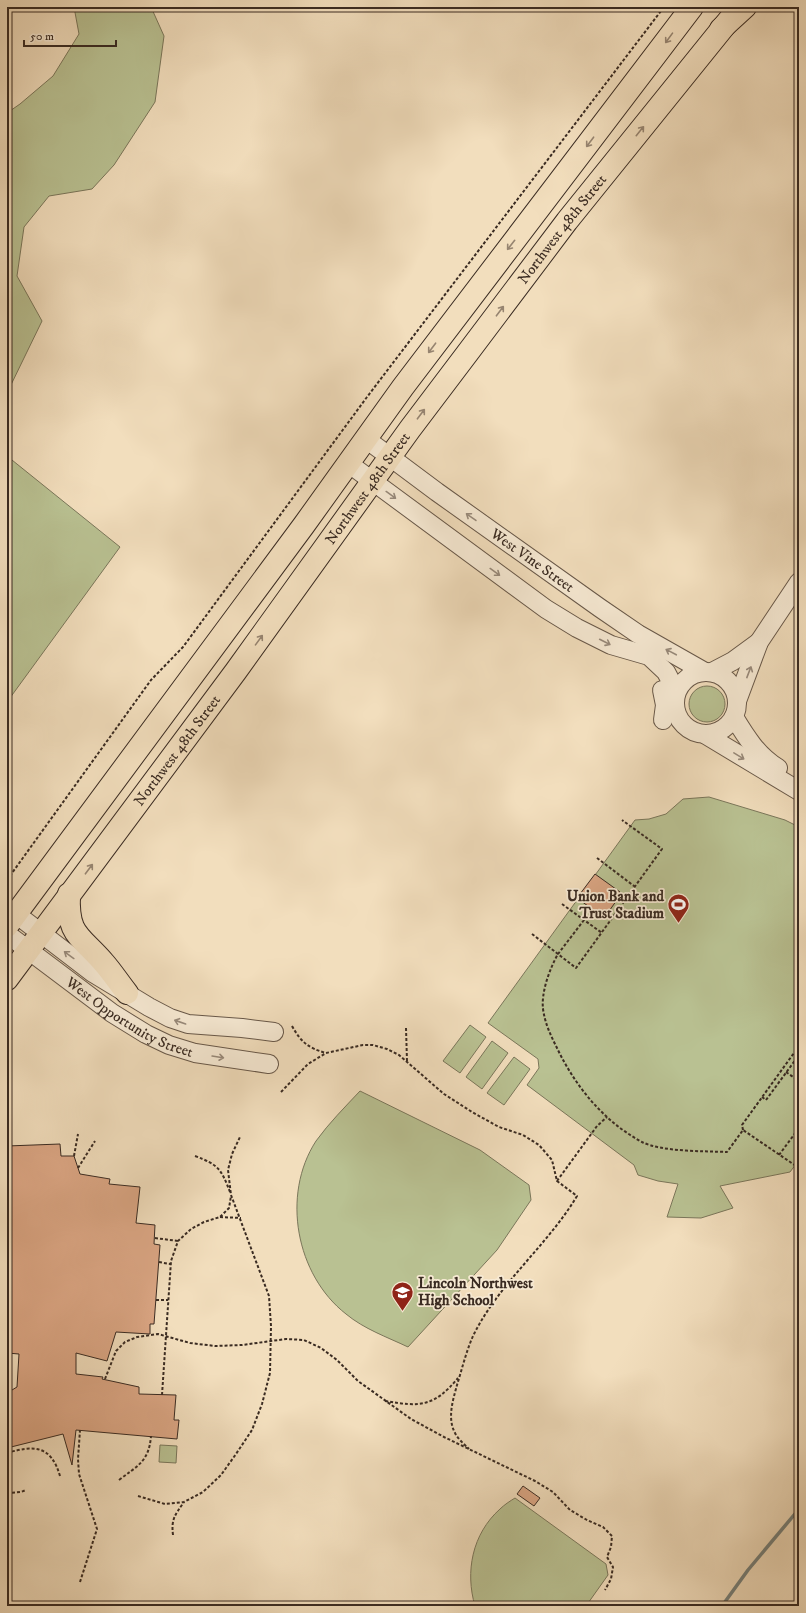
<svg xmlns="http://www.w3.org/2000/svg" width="806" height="1613" font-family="'IM FELL DW Pica',serif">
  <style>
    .green { fill: #b9c192; stroke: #7a765a }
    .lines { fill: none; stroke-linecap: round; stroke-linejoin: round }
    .stream { stroke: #75817d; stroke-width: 3.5 }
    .building { fill: #dba684; stroke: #3a2b22 }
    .minor-casing { stroke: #685849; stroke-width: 20 }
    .major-casing { stroke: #3a2b22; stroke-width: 24 }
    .highway-casing { stroke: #3a2b22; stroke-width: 24 }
    .path { stroke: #3a2b22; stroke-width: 2; stroke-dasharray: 3 2; stroke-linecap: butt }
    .minor { stroke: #f7ead4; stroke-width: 18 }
    .major { stroke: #f2debd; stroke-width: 22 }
    .highway { stroke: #f2debd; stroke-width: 22 }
    .oneway { stroke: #968470 }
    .oneway2 { stroke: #988a7b }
    .labels { text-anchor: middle; stroke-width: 3.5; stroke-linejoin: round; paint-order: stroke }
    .street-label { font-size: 15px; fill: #3a2b22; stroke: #f7ead4 }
    .poi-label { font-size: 15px; font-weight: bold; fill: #3a2b22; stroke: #f7ead4; text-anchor: end }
  </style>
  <rect width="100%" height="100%" fill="#f2debd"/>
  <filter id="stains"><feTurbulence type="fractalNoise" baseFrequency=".005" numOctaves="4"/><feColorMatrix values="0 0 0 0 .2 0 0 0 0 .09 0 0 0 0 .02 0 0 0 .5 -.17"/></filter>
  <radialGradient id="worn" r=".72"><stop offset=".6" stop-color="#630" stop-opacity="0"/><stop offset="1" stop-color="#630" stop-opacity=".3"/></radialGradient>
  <path class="green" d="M 74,7 L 151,7 L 164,36 L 155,102 L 114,165 L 92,189 L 49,196 L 24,227 L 17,276 L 42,321 L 7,393 L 7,113 L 20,104 L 53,76 L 79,34 Z
    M 7,456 L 120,547 L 7,702 Z
    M689 704a18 18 0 1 1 36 0a18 18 0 1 1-36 0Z
    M 709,797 L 785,820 L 799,827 L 799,1160 L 790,1172 L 720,1186 L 733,1208 L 701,1218 L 667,1217 L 678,1184 L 658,1181 L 638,1175 L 634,1165 L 527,1085 L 539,1068 L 538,1059 L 488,1023 L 635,820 L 649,819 L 666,814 L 683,799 Z
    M 470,1025 L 486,1037 L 460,1073 L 443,1061 Z
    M 492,1041 L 508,1053 L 482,1089 L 466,1077 Z
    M 514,1057 L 530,1069 L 504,1105 L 487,1093 Z
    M 360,1091 L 480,1150 L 529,1185 L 531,1200 L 497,1250 L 408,1347 C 387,1337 364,1329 346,1314 C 296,1275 281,1195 316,1141 C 329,1123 345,1107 360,1091 Z
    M 160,1445 L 177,1446 L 176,1463 L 159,1462 Z
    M 515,1498 L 606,1564 L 608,1575 L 586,1606 L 475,1606 C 465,1572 472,1534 500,1509 C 504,1505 510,1501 515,1498 Z"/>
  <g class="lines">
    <path class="stream" d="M 722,1606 L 748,1570 L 799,1509"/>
  </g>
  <path class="building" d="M 595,874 L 620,892 L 617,896 L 619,897 L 607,914 L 605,913 L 603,917 L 577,898 Z
    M 60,1144 L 61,1156 L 74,1156 L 80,1174 L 110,1179 L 109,1184 L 140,1187 L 136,1223 L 155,1225 L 154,1244 L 160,1245 L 154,1324 L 150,1324 L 150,1334 L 116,1332 L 107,1361 L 76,1353 L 76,1374 L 103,1377 L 102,1379 L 139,1387 L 139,1394 L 176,1395 L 174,1420 L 179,1420 L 177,1439 L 76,1430 L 72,1465 L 63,1434 L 7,1448 L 7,1393 L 17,1387 L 19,1354 L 7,1353 L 7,1146 Z
    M 523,1486 L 540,1498 L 534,1506 L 517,1494 Z"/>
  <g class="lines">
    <defs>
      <g id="minor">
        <path id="s1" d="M 366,439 L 437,492 L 600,608 L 638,634 L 705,672"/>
        <path d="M 348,463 L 546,609 L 577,628 L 611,645 L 649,656 L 666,672 L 676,691"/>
        <circle cx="706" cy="703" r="31"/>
        <path d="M 712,672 L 733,661 L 759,642"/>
        <path d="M 662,690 L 665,705 L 663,720"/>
        <path d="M 737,701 L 759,642 L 799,582"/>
        <path d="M 734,717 C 746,737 758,756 778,768"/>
        <path d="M 706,735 L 799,791"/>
        <path d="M 16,914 L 93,973 L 149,1007 L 170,1018 L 188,1024 L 242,1028 L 274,1032"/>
        <path id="s2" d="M 7,934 L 112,1013 L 146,1034 L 169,1045 L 195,1053 L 269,1064"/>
      </g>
      <g id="major">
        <path d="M 69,894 C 67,936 80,935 104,963 C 112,972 119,983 127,993"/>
        <path d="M 7,926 L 304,525 L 403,387 L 692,7"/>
        <path id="s3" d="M 7,979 L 236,671 L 410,429 L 466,355 L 567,221 L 734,14"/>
      </g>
      <path id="highway" d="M 721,29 L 745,7"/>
    </defs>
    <use href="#minor" class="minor-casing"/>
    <use href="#major" class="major-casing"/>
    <use href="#highway" class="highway-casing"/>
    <path class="path" d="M 597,858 L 634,886
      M 7,880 L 151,680 L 183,647 L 367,397 L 664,7
      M 562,904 L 602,933
      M 584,920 L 558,954 L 576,968 L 662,849 L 622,820
      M 532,934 L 558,954 C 550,968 541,992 543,1009 C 545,1023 550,1034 556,1046 C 575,1086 603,1121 642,1142 C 662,1152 704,1151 727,1152 L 743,1130 L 799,1168
      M 292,1026 C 301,1042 308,1048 326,1053
      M 406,1028 L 407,1061
      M 786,1072 L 799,1081
      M 281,1092 L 308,1064 L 326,1053 L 363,1045 L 373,1045 L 387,1049 L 399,1055 L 444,1094 L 472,1112 L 499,1127 L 523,1135 L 539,1145 L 552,1160 L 557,1181 L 577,1196 C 547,1246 499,1283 473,1336 C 466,1352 462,1369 457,1385 C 453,1400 447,1418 455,1433 C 458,1439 464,1444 469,1449
      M 762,1097 L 766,1100 L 799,1055
      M 743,1130 L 742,1125 L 799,1046
      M 779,1155 L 799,1128
      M 74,1156 L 78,1134
      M 195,1156 C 219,1165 221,1169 230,1192
      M 78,1168 L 95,1141
      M 557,1181 L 597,1126 L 607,1117
      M 220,1217 L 241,1218
      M 155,1238 L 178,1241
      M 159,1262 L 170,1264
      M 156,1300 L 168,1300
      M 105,1379 L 116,1351 L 125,1342 L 137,1337 L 158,1334 L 190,1343 L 215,1346 L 242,1345 L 286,1339 L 304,1340 L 321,1348 L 337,1360 L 358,1381 L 411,1419 L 444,1437 L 535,1481 L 553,1492 L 570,1510 L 587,1520 L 603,1527 L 612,1536 L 611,1547 L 607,1557 L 613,1567 L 611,1579 L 605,1590
      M 162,1395 L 171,1261 L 178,1241 L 191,1229 L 204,1222 L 220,1217 L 229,1208 L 231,1196
      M 385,1401 C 420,1407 434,1407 458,1378
      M 7,1453 C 34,1445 51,1445 60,1476
      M 119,1480 C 137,1466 149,1462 151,1436
      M 7,1493 L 21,1492 L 26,1490
      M 138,1496 L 165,1504 L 184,1502 L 203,1492 L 221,1475 L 236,1454 L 252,1430 L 262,1404 L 270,1373 L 271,1326 L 269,1296 L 231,1195 L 228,1170 L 232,1154 L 240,1137
      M 173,1535 C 171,1519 175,1515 184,1502
      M 80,1582 L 97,1529 L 79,1474 L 78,1459 L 80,1430"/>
    <use href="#minor" class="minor"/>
    <use href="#major" class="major"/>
    <use href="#highway" class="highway"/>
  </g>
  <defs><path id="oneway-shaft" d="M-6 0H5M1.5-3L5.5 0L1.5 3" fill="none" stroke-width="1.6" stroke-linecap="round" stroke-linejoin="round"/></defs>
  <g class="oneway">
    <use href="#oneway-shaft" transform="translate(669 38) rotate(126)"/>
    <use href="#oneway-shaft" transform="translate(640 131) rotate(-51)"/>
    <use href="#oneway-shaft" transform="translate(590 142) rotate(127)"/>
    <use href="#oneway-shaft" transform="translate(511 245) rotate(128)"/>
    <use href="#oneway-shaft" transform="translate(500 311) rotate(-53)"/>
    <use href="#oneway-shaft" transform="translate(432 348) rotate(127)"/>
    <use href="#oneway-shaft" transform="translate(421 414) rotate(-53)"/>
    <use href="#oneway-shaft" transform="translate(259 640) rotate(-54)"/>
    <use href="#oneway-shaft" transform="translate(89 869) rotate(-53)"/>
  </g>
  <g class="oneway2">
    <use href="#oneway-shaft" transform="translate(391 495) rotate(36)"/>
    <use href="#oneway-shaft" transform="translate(471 517) rotate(-145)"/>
    <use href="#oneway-shaft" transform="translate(495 572) rotate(36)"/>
    <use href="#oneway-shaft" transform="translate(605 642) rotate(27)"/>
    <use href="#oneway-shaft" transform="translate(671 652) rotate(-152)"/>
    <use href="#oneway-shaft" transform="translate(749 672) rotate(-69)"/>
    <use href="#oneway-shaft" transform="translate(739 756) rotate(31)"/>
    <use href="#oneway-shaft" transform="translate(69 955) rotate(-144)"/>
    <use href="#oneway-shaft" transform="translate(180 1022) rotate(-161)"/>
    <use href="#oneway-shaft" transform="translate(218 1057) rotate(9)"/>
  </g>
  <defs>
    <symbol id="stadium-pin" viewBox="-11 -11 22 30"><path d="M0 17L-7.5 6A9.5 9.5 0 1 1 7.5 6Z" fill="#8f2418" stroke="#f7ead4"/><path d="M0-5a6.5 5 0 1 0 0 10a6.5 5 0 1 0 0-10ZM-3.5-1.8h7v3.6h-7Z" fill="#fff"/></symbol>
    <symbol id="school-pin" viewBox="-11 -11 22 30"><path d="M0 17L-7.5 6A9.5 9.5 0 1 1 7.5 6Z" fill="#8f2418" stroke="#f7ead4"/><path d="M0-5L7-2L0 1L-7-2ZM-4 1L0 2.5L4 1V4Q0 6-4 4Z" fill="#fff"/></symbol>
  </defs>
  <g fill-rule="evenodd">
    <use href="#stadium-pin" x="666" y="892" width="25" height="34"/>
    <use href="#school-pin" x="390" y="1280" width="25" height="34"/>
  </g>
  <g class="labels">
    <g class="street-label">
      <text dy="5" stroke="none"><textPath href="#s3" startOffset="933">Northwest 48th Street</textPath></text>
      <text dy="5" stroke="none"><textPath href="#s3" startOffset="609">Northwest 48th Street</textPath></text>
      <text dy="5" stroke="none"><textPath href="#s1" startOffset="206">West Vine Street</textPath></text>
      <text dy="5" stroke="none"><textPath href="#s3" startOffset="285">Northwest 48th Street</textPath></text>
      <text dy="5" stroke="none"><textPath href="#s2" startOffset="149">West Opportunity Street</textPath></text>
    </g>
    <g class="poi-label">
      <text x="664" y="901">Union Bank and<tspan x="664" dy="17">Trust Stadium</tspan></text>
      <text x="418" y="1288" text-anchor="start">Lincoln Northwest<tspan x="418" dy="17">High School</tspan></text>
    </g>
  </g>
  <rect width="806" height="1613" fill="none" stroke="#f2debd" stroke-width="24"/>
  <rect x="8" y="8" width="790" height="1597" fill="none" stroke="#3a2b22" stroke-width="2"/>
  <rect x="12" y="12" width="782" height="1589" fill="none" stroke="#3a2b22"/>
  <path d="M24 40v6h92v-6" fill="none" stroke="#3a2b22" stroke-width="2"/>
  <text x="30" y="40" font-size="12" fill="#3a2b22" stroke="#f7ead4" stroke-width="3" paint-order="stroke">50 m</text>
  <rect width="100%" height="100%" filter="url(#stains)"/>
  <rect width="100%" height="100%" fill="url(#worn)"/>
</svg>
